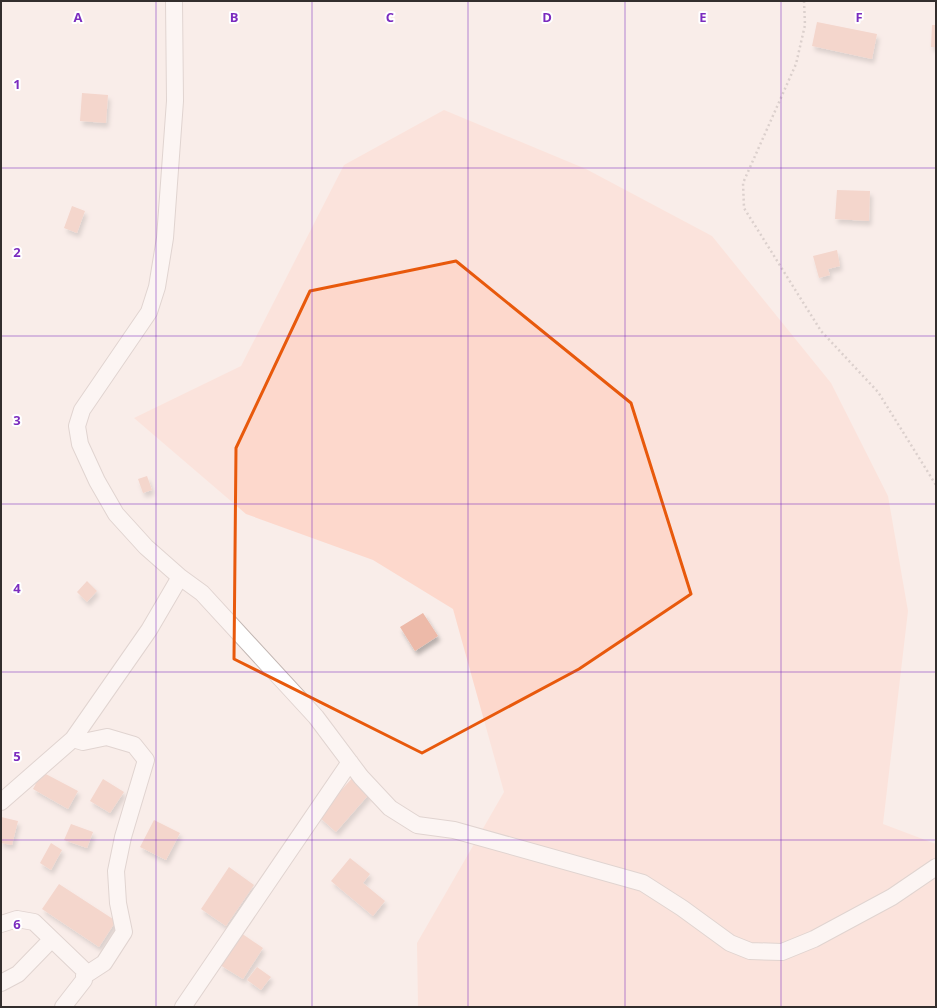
<svg xmlns="http://www.w3.org/2000/svg" width="937" height="1008" font-family="'Open Sans',sans-serif">
  <style>
    .green { fill: #fdd8cc }
    .building { fill: #edbaa9; filter: url(#shadow) }
    .lines { fill: none; stroke-linecap: round; stroke-linejoin: round }
    .minor-casing { stroke: #c2b6b2; stroke-width: 18 }
    .path { stroke: #b7adaa; stroke-width: 2.5; stroke-dasharray: 2 3; stroke-linecap: butt }
    .minor { stroke: #fff; stroke-width: 16 }
    .marked { fill: none; stroke: #e8590c; stroke-width: 3; stroke-linejoin: round }
    .grid { fill: none; stroke: #7b2cbf; stroke-width: 1; stroke-opacity: 0.55 }
    .grid-label { font-size: 13px; text-anchor: middle; font-weight: bold; fill: #7b2cbf; stroke: #fff; stroke-width: 4; stroke-linejoin: round; paint-order: stroke }
  </style>
  <defs>
    <filter id="shadow"><feDropShadow dx="2.5" dy="4.5" stdDeviation="2" flood-color="#0004"/></filter>
  </defs>
  <rect width="100%" height="100%" fill="#f9ede9"/>
  <path class="green" d="M 444,110 L 586,169 L 712,236 L 831,383 L 888,496 L 908,611 L 883,824 L 936,844 L 936,1007 L 418,1007 L 417,943 L 504,792 L 453,609 L 373,560 L 246,514 L 134,418 L 241,366 L 344,165 Z"/>
  <path class="building" d="M 817,22 L 877,34 L 872,59 L 812,46 Z
    M 932,25 L 936,25 L 936,47 L 931,47 Z
    M 82,93 L 108,95 L 106,123 L 80,121 Z
    M 837,190 L 870,191 L 869,221 L 835,219 Z
    M 72,206 L 85,211 L 77,233 L 64,228 Z
    M 837,250 L 840,266 L 828,269 L 830,275 L 819,278 L 813,256 Z
    M 147,476 L 152,490 L 143,493 L 138,479 Z
    M 87,581 L 97,591 L 87,602 L 77,592 Z
    M 423,613 L 438,636 L 415,651 L 400,627 Z
    M 42,772 L 78,791 L 68,809 L 33,789 Z
    M 354,776 L 371,792 L 336,832 L 318,816 Z
    M 103,779 L 124,792 L 110,813 L 90,801 Z
    M 1,817 L 18,821 L 12,845 L 1,843 Z
    M 154,820 L 180,833 L 166,860 L 140,847 Z
    M 71,824 L 93,832 L 87,848 L 64,840 Z
    M 51,843 L 62,850 L 51,870 L 40,863 Z
    M 350,858 L 370,874 L 363,883 L 385,901 L 373,916 L 331,881 Z
    M 229,867 L 254,885 L 226,926 L 201,909 Z
    M 59,884 L 116,921 L 99,947 L 42,909 Z
    M 241,933 L 263,948 L 243,979 L 220,965 Z
    M 257,967 L 271,977 L 261,990 L 247,980 Z"/>
  <g class="lines">
    <defs>
      <path id="minor" d="M 174,1 L 175,101 L 165,238 L 157,287 L 149,312 L 82,410 L 77,426 L 80,444 L 97,481 L 116,514 L 146,547 L 180,577 L 202,593 L 316,717 L 361,777 L 390,808 L 417,825 L 454,830 L 643,883 L 682,908 L 730,943 L 750,951 L 782,952 L 814,939 L 892,897 L 936,867
        M 73,739 L 83,742 L 107,737 L 134,745 L 146,760 L 123,837 L 116,871 L 118,903 L 124,932 L 104,963 L 84,976
        M 1,802 L 73,739 L 149,630 L 180,577
        M 1,924 L 17,919 L 34,922 L 85,971 L 84,980 L 63,1007
        M 1,983 L 18,974 L 51,940
        M 183,1007 L 350,762"/>
    </defs>
    <use href="#minor" class="minor-casing"/>
    <path class="path" d="M 804,1 L 805,25 L 796,64 L 743,183 L 744,208 L 821,331 L 878,392 L 936,485"/>
    <use href="#minor" class="minor"/>
  </g>
  <path d="M0 0H937V1008H0ZM 456,261 L 631,403 L 691,594 L 579,669 L 422,753 L 234,659 L 236,448 L 310,291 Z" fill="#f9ede9" fill-opacity=".55" fill-rule="evenodd"/>
  <path class="marked" d="M 456,261 L 631,403 L 691,594 L 579,669 L 422,753 L 234,659 L 236,448 L 310,291 Z"/>
  <path class="grid" d="M 156,1 L 156,1007M 312,1 L 312,1007M 468,1 L 468,1007M 625,1 L 625,1007M 781,1 L 781,1007M 1,168 L 936,168M 1,336 L 936,336M 1,504 L 936,504M 1,672 L 936,672M 1,840 L 936,840"/>
  <g class="grid-label">
    <text x="78" y="22">A</text>
    <text x="234" y="22">B</text>
    <text x="390" y="22">C</text>
    <text x="547" y="22">D</text>
    <text x="703" y="22">E</text>
    <text x="859" y="22">F</text>
    <text x="17" y="89">1</text>
    <text x="17" y="257">2</text>
    <text x="17" y="425">3</text>
    <text x="17" y="593">4</text>
    <text x="17" y="761">5</text>
    <text x="17" y="929">6</text>
  </g>
  <rect width="937" height="1008" fill="none" stroke="#332e2d" stroke-width="4"/>
</svg>
